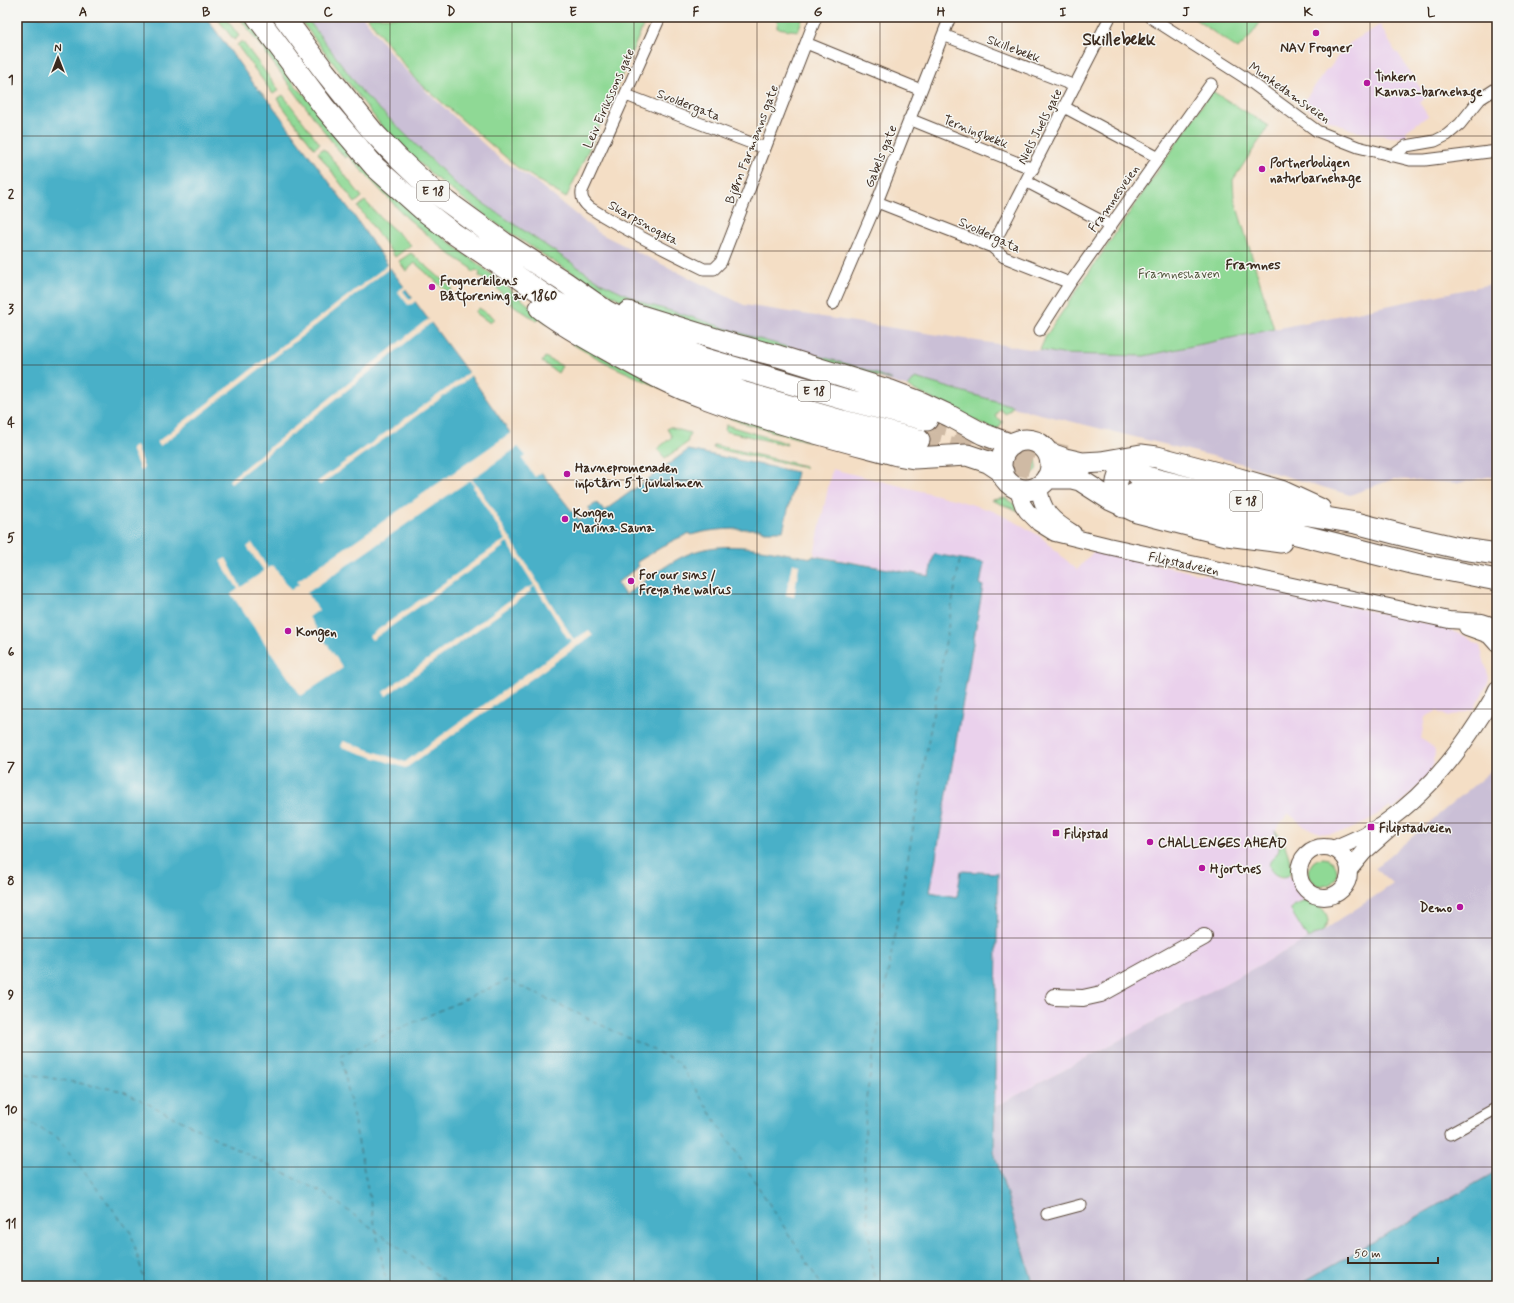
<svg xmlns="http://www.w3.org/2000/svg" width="1514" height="1303" font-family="Mynerve,sans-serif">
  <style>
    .built { fill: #ead1ec }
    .industrial { fill: #cabfd6 }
    .green { fill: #8fd995; stroke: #65825a }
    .water { fill: #49b0c8; stroke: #426d73 }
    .pier { fill: #f4dec5 }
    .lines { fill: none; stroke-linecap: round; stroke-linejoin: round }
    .ferry { stroke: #40595a; stroke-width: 1; stroke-dasharray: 5 4; stroke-linecap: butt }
    .highway-tunnel { stroke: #cfbaa4; stroke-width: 21; stroke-dasharray: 21 10; stroke-linecap: butt }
    .street-casing { stroke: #574537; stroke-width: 13 }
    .secondary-casing { stroke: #574537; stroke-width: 18 }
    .highway-casing { stroke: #574537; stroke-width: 23 }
    .street { stroke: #fff; stroke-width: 11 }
    .secondary { stroke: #fff; stroke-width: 16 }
    .highway { stroke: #fff; stroke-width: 21 }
    .grid { fill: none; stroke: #3b2a1e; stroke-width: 1; stroke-opacity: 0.55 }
    .poi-dot { fill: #b5179e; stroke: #f6f6f2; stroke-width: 1.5 }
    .labels { text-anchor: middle; stroke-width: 3; stroke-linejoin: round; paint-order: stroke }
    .shield { fill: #f6f6f2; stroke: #73675e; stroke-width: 1 }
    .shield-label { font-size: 12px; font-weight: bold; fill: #3b2a1e }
    .poi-label { font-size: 13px; font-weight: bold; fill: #3b2a1e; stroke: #f6f6f2; text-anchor: start }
    .street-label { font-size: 13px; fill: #3b2a1e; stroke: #f6f6f2 }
    .park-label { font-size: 13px; fill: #50563c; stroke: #f6f6f2 }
    .neighbourhood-label { font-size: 14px; font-weight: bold; fill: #3b2a1e; stroke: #f6f6f2 }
    .district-label { font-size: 17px; font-weight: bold; fill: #3b2a1e; stroke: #f6f6f2 }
    .neatline { fill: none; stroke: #3b2a1e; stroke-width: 1.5 }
    .grid-label { font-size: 13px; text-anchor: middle; font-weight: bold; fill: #3b2a1e }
  </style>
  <rect width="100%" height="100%" fill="#f6f6f2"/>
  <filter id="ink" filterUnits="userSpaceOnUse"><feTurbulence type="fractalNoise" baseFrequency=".025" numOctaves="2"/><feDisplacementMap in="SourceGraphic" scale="8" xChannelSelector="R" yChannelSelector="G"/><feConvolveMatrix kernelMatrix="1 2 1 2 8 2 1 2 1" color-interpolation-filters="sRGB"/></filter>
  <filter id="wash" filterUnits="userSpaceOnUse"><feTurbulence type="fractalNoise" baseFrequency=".012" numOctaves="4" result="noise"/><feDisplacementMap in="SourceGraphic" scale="16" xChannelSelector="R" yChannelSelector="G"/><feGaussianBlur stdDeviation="0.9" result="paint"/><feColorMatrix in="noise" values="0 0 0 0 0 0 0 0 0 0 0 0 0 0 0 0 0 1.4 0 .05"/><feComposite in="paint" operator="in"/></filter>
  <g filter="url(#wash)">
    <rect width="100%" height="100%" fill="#f4dec5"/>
    <path class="built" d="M 1380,25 L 1396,53 L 1398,53 L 1426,97 L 1419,102 L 1428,116 L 1406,131 L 1407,136 L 1393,137 L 1358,132 L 1316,115 L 1304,105 L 1304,101 L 1327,69 L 1329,69 L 1338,56 L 1346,52 L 1350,43 Z
      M 832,469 L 957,500 L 993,511 L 1021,525 L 1041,537 L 1077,570 L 1094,551 L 1435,625 L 1465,636 L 1480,646 L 1489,678 L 1487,685 L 1474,709 L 1448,717 L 1437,711 L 1425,717 L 1421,739 L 1429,744 L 1435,751 L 1434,763 L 1427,777 L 1393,810 L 1389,807 L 1362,824 L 1346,831 L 1328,834 L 1320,833 L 1305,827 L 1288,813 L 1275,831 L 1279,848 L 1277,854 L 1270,862 L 1270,869 L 1278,877 L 1282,878 L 1289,875 L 1306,901 L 1300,902 L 1291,907 L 1290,909 L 1308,939 L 995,1107 L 998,873 L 957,897 L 930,892 L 983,586 L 980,585 L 984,563 L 934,554 L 930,576 L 814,555 Z"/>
    <path class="industrial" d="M 306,17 L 363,17 L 396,60 L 427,92 L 450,113 L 500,159 L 536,182 L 597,232 L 744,305 L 1062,354 L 1144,356 L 1497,283 L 1497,475 L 1459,483 L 1393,479 L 1350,495 L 1233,461 L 1012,407 L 982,403 L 908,387 L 679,317 L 669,311 L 647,304 L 600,282 L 459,187 L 363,93 Z
      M 1497,766 L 1497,1171 L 1296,1286 L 1034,1286 L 994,1152 L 995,1107 L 1323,931 L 1393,884 L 1375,868 Z"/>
    <path class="green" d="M 216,17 L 225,17 L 239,36 L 234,40 Z
      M 239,17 L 245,17 L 296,86 L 444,238 L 486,270 L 542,316 L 811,442 L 746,424 L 718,414 L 612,366 L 572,344 L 573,340 L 539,318 L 537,321 L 510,303 L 503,294 L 492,284 L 479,276 L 480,272 L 475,270 L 473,273 L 470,267 L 451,255 L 406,217 L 348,156 L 345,158 L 329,138 Z
      M 298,17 L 306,17 L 363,93 L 459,187 L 600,282 L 647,304 L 695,318 L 752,337 L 864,369 L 892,380 L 830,365 L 667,317 L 624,302 L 557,264 L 494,222 L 437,179 L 386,132 Z
      M 367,17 L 647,17 L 603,119 L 566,198 L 517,167 L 415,79 Z
      M 778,17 L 803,17 L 798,31 L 777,28 Z
      M 1192,17 L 1264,17 L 1249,38 L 1238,49 Z
      M 242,41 L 279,90 L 273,94 L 237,45 Z
      M 1212,91 L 1269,126 L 1233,180 L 1234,197 L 1274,329 L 1144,356 L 1062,354 L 1040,350 L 1046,336 Z
      M 283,95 L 320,144 L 314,148 L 277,99 Z
      M 322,149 L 325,150 L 362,197 L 355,203 L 318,153 Z
      M 365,201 L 381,218 L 411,245 L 395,257 L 358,207 Z
      M 411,253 L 452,288 L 449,293 L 415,263 L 406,271 L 399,261 Z
      M 479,308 L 494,318 L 490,323 L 476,313 L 476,311 Z
      M 545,357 L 562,366 L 558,373 L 542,362 Z
      M 915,378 L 1013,406 L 1006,414 L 999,409 L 995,416 L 1002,421 L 1002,423 L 996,431 L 908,387 Z
      M 726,425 L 786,443 L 787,445 L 725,431 Z
      M 669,427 L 690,433 L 687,443 L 665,458 L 657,449 L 672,437 L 667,429 Z
      M 714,445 L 805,466 L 805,468 L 713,448 Z
      M1015 465a11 11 0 1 1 22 0a11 11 0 1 1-22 0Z
      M 1005,498 L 1014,504 L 1019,511 L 991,500 Z
      M 1275,830 L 1285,845 L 1292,867 L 1289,875 C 1281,881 1266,871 1270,862 C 1272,858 1278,855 1279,849 C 1280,843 1276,836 1275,830 Z
      M1309 872a14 14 0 1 1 28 0a14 14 0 1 1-28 0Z
      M 1306,901 C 1317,903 1327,909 1328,921 L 1323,931 L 1308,939 L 1290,909 L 1294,905 Z"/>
    <path class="water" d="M 17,17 L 206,17 L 256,87 L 269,101 L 350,210 L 390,268 L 472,378 L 511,434 L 579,520 L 591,513 L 588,508 L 597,503 L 604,511 L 688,450 L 797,472 L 783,531 L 761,531 L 761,529 C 737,529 714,528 691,535 L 690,533 L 672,541 L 637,562 L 639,566 L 617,583 L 625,595 C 645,582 664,565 686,555 C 727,537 771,552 812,558 L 813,556 L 929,576 L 934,554 L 984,563 L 980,585 L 983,586 L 930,892 L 957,897 L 961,871 L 998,873 L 994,1152 L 1034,1286 L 17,1286 Z
      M 1497,1171 L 1497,1286 L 1296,1286 Z"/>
    <path class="pier" d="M 389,264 L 391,266 L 386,271 L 160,446 L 157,442 Z
      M 406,285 L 407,288 L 403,291 L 410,300 L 414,297 L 417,300 L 412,304 L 408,305 L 398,292 L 401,288 L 401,289 Z
      M 431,318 L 433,321 L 427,326 L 231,483 L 229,480 L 424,322 Z
      M 470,372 L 472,374 L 465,381 L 320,485 L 317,482 Z
      M 512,432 L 523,443 L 521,445 L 542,472 L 535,477 L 522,459 L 526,456 L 518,447 L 472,479 L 476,485 L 477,485 L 574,640 L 589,630 L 593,635 L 406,768 L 341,747 L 343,741 L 405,762 L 572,641 L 570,638 L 568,639 L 535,586 L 530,589 L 531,591 L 386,696 L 383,692 L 528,587 L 529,588 L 534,585 L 507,542 L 503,545 L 503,547 L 372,640 L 369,636 L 500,543 L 506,540 L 473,487 L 474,486 L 470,480 L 307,593 L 319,610 L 309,617 L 343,668 L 301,696 L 231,594 L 238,589 L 220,561 L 226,558 L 241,587 L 264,571 L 247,547 L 252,543 L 267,567 L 266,568 L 267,569 L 273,565 L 291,590 L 299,584 L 297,581 Z
      M 136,446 L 144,468 L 140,470 L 131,449 Z
      M 792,563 L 799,565 L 794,597 L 786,595 Z"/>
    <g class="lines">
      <path class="ferry" d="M 17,1072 L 123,1091 L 325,1194 L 452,1286
        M 17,1116 L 58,1138 L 131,1233 L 146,1286
        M 387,1286 L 341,1055 L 508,980 L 678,1062 L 822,1286
        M 876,1286 L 873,1272 L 864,1179 L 866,1099 L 960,559"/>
    </g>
  </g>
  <g filter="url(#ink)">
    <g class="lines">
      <path class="highway-tunnel" d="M 927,420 L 1066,456
        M 919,440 L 1068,477"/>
      <defs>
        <path id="street" d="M 660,17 L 582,191 C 581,199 584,203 590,208 C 627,231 665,250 704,269 L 714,269 L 721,262 L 816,17
          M 1150,17 L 1244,77 L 1317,131 L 1358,147 L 1410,160 L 1425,160 L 1497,151
          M 943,35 L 1075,86
          M 806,43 L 921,90
          M 626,95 L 764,148
          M 1064,107 L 1159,158
          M 909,119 L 1033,169
          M 1392,156 L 1406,146 L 1435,141 L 1447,135 L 1460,124 L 1480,99 L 1497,88
          M 1027,182 L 1111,226
          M 877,202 L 992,247 L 1004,257 L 1070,283
          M 992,247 L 1110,17
          M 833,304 L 877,202 L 950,17
          M 1040,330 L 1070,283 L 1211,84
          M 1450,1134 L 1497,1108
          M 1047,1214 L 1081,1205"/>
        <path id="secondary" d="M 1039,486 C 1041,511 1053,521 1073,533
          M 1017,488 L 1023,505 L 1027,511 L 1039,523 L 1055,533 L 1108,546 L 1329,594 L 1449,620 L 1482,622 L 1497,627
          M 1467,627 L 1489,635 L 1497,644
          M1299 872a25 25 0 1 1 50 0a25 25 0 1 1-50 0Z
          M 1333,849 C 1350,842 1367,835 1382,825 C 1421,798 1452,762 1477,723 C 1484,712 1492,701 1497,689
          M 1349,870 L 1364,852 L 1390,829
          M 1054,997 L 1083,998 L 1101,994 L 1204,937"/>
        <path id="highway" d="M 257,17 L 324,107 L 375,167 L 422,209 L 453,233 L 552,300 L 643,351 L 742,392 L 843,421 L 919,440
          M 284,17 L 325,72 L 373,132 L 399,159 L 434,192 L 504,243 L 566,283 L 606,311 L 655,337 L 702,358 L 847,400 L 927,420
          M 540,308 C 559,323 581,335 602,347 C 636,366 671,386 708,399 C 770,422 834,438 897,455 L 914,458 L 967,455 L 988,462 L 1003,472
          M 628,312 L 732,344 L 778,356 L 891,391 L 920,402 L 950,416 L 983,434 L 1012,445
          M1001 465a25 25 0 1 1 50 0a25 25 0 1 1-50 0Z
          M 1048,453 L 1065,459 L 1082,463 L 1101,462 L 1141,455 L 1157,457 L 1236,478 L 1281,491 L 1320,509
          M 1138,475 L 1285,511 L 1356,523 L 1406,536 L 1463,549 L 1497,554
          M 1047,478 L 1072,478 L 1080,480 L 1111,500 L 1137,512 L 1227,535 L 1281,542
          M 1134,493 L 1416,564 L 1497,580
          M 1123,507 C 1111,486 1117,474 1131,457"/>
      </defs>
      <use href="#street" class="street-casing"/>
      <use href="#secondary" class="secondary-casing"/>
      <use href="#highway" class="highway-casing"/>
      <use href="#street" class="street"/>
      <use href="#secondary" class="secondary"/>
      <use href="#highway" class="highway"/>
    </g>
  </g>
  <path class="grid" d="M 144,17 L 144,1286M 267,17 L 267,1286M 390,17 L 390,1286M 512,17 L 512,1286M 634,17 L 634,1286M 757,17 L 757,1286M 880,17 L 880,1286M 1002,17 L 1002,1286M 1124,17 L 1124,1286M 1247,17 L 1247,1286M 1370,17 L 1370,1286M 17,136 L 1497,136M 17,251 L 1497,251M 17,365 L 1497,365M 17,480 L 1497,480M 17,594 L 1497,594M 17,709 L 1497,709M 17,823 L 1497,823M 17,938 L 1497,938M 17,1052 L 1497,1052M 17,1167 L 1497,1167"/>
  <g class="poi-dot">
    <circle cx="1316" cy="33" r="4"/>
    <circle cx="1367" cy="83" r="4"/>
    <circle cx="1262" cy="169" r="4"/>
    <circle cx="432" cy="287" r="4"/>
    <circle cx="567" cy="474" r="4"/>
    <circle cx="565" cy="519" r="4"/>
    <circle cx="631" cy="581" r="4"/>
    <circle cx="288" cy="631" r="4"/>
    <rect x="1367" y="823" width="8" height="8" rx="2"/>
    <rect x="1052" y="829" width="8" height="8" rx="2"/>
    <circle cx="1150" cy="842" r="4"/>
    <circle cx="1202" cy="868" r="4"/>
    <circle cx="1460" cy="907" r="4"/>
  </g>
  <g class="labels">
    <g class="shield">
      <rect x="417" y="181" width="32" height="20" rx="3"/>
      <rect x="798" y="381" width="32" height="20" rx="3"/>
      <rect x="1230" y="491" width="32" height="20" rx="3"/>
    </g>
    <g class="shield-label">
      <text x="433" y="195">E 18</text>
      <text x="814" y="395">E 18</text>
      <text x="1246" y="505">E 18</text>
    </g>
    <g class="poi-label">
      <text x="1316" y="52" text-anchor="middle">NAV Frogner</text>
      <text x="1375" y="81">Tinkern<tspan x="1375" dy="15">Kanvas-barnehage</tspan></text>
      <text x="1270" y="167">Portnerboligen<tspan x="1270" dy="15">naturbarnehage</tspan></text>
      <text x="440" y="285">Frognerkilens<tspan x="440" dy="15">Båtforening av 1860</tspan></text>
      <text x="575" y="472">Havnepromenaden<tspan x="575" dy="15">infotårn 5 Tjuvholmen</tspan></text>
      <text x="573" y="517">Kongen<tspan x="573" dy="15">Marina Sauna</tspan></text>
      <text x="639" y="579">For our sins /<tspan x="639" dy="15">Freya the walrus</tspan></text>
      <text x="296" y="636">Kongen</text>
      <text x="1379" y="832">Filipstadveien</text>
      <text x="1064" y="838">Filipstad</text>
      <text x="1158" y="847">CHALLENGES AHEAD</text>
      <text x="1210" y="873">Hjortnes</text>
      <text x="1452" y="912" text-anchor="end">Demo</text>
    </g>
    <g class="street-label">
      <text transform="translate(1014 48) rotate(21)" y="5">Skillebekk</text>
      <text transform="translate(1290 92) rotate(35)" y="5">Munkedamsveien</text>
      <text transform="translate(608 98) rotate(-66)" y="5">Leiv Eirikssons gate</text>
      <text transform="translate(689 104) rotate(21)" y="5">Svoldergata</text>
      <text transform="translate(1039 126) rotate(-63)" y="5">Niels Juels gate</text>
      <text transform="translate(976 131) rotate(22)" y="5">Terningbekk</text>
      <text transform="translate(751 144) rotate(-69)" y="5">Bjørn Farmanns gate</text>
      <text transform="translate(880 156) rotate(-68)" y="5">Gabels gate</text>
      <text transform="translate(1113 198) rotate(-55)" y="5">Framnesveien</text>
      <text transform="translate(644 222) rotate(29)" y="5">Skarpsnogata</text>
      <text transform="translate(990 234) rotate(25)" y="5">Svoldergata</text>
      <text transform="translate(1184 563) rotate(12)" y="5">Filipstadveien</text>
    </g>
    <g class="park-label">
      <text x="1179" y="278">Framneshaven</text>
    </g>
    <g class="neighbourhood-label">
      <text x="1253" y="269">Framnes</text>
    </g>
    <g class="district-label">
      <text x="1119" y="45">Skillebekk</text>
    </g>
  </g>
  <rect width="1514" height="1303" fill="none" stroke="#f6f6f2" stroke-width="44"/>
  <g transform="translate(58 58)" stroke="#f6f6f2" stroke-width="3" paint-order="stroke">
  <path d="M0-3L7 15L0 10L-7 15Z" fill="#3b2a1e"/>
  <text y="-6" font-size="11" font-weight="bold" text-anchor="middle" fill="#3b2a1e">N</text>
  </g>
  <path d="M1348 1257v6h90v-6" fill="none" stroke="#3b2a1e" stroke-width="2"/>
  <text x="1354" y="1257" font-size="12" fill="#3b2a1e" stroke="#f6f6f2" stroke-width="3" paint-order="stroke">50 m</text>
  <rect x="22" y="22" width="1470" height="1259" class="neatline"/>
  <g class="grid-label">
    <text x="83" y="16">A</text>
    <text x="206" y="16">B</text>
    <text x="328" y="16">C</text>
    <text x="451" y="16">D</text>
    <text x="573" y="16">E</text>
    <text x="696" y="16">F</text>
    <text x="818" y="16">G</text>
    <text x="941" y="16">H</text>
    <text x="1063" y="16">I</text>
    <text x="1186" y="16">J</text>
    <text x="1308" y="16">K</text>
    <text x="1431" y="16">L</text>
    <text x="11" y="84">1</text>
    <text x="11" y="198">2</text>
    <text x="11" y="313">3</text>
    <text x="11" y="427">4</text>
    <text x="11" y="542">5</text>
    <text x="11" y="656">6</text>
    <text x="11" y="771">7</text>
    <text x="11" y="885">8</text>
    <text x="11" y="999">9</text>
    <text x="11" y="1114">10</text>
    <text x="11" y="1228">11</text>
  </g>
</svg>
